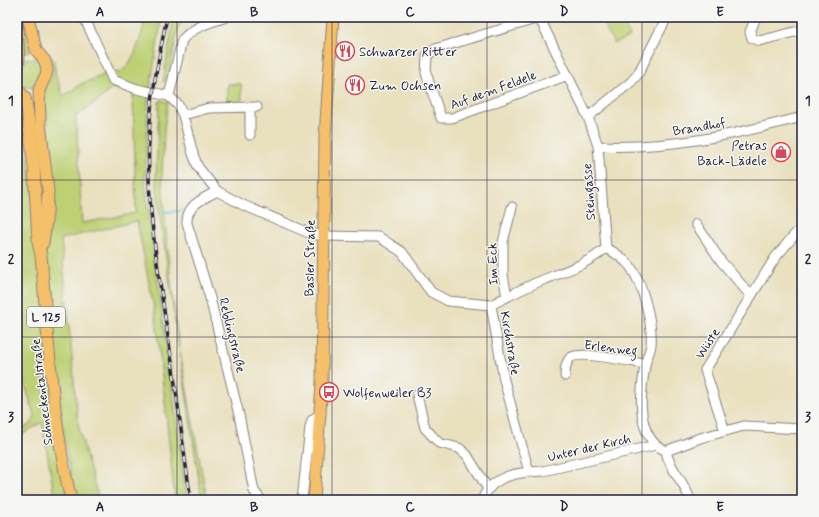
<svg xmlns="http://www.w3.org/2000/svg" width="819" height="517" font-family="Mynerve,sans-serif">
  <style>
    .green { fill: #bdd073; stroke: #707957; fill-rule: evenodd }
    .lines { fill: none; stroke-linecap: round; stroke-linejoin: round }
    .stream { stroke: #4db9c8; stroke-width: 2 }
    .minor-casing { stroke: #86817c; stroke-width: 11 }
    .major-casing { stroke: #86817c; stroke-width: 13 }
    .minor { stroke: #fff; stroke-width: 9 }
    .major { stroke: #f6c06b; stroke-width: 11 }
    .rail-casing { stroke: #22223b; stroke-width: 3.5 }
    .rail { stroke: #f6f6f2; stroke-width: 2; stroke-dasharray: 6; stroke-linecap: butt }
    .grid { fill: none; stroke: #22223b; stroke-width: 1; stroke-opacity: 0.55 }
    .labels { text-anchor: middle; stroke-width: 3; stroke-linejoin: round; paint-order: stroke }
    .shield { fill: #f6f6f2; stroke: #626272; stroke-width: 1 }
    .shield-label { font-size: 12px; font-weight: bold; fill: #22223b }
    .poi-label { font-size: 13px; fill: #22223b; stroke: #f6f6f2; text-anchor: start }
    .street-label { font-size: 13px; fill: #22223b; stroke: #f6f6f2 }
    .neatline { fill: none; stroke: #22223b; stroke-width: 1.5 }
    .grid-label { font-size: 13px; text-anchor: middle; font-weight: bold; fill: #22223b }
  </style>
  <rect width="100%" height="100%" fill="#f6f6f2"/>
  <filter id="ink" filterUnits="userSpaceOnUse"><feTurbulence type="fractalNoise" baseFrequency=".025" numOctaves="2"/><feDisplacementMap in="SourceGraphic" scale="8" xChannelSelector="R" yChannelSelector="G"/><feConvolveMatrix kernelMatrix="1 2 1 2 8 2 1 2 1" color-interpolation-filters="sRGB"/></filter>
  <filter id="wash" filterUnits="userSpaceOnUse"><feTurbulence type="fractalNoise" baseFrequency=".012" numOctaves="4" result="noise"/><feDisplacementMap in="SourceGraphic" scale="16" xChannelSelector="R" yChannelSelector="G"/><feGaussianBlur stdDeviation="0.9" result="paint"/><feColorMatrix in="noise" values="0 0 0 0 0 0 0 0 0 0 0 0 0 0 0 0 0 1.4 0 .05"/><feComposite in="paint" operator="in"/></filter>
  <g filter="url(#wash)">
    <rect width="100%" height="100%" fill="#e9e0be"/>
    <path class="green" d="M 21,17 L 24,17 L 29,52 L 24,52 Z
      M 32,17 L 34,17 L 39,39 L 42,47 L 54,60 L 56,75 L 63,96 L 81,84 L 104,75 L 104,69 L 82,17 L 89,17 L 113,72 L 120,73 C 137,58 140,38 146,17 L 162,17 L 148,100 L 145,182 L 187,500 L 175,500 L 156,319 L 137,221 L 61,239 L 78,423 L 85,452 L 99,500 L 76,500 L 62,427 L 45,254 L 49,225 L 45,128 L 48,126 L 46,110 L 43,110 L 44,91 L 52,77 L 53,68 L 49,57 L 41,48 ZM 112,88 L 133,93 L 136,213 L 82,223 L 76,116 L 99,100 Z
      M 174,17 L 184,17 L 178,28 L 168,78 L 163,82 Z
      M 600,17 L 620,17 L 630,36 L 614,44 Z
      M 28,58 C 52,60 33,78 33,88 L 23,86 L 18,78 C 18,70 25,67 25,59 Z
      M 227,84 L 241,84 L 242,104 L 227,104 Z
      M 17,98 L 21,104 L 26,135 L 23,137 L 24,145 L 27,143 L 68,500 L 55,500 L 42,422 L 17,438 L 17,422 L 20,430 L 31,424 L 35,418 L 17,358 L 17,140 L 21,136 L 17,124 Z
      M 162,100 L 168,102 L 164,130 L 162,177 L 166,232 L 176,331 L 207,500 L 202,500 L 160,218 L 156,177 L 159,102 Z"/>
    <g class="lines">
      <path class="stream" d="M 199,206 L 220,198
        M 163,212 L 182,211"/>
    </g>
  </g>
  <g filter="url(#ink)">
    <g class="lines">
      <defs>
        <path id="minor" d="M 84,17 L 113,80 L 137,89 L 169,96 L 178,105 L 183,115 L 193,154 L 198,167 L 217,191 L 243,205 L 309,233 L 323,236 L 379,237 L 402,252 L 431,292 L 448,301 L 491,305 L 504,380 L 529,472 C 508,474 490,480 482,500
          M 756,17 L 750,32 L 752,38 L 759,41 L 802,30
          M 539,18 L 435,49 L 427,56 L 426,73 L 441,118 L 452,118 L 568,75
          M 169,96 L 182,40 C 194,26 209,23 226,17
          M 183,115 L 209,108 L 257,107
          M 588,117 L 631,82 L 638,74 L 667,17
          M 250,135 L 250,108
          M 598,146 C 670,149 733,135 802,117
          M 217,191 C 203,199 186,205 187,223 L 210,298 L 239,415 L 254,491 L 261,500
          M 696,224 L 721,261 L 751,296
          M 606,248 C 616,253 623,258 630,266 C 643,284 653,324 651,345 C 650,352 646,359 645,366 C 641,390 636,426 656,445 C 658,447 663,449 666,451 C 669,469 685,482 690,500
          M 507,297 L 503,275 L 503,242 L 512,207
          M 491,305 C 508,296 526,287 543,280 C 565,271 588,264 606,248 L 598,146 L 588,117 L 539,17
          M 565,376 C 565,371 565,363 570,358 C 579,350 632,362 645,364
          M 417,395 L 425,428 L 439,443 L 459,448 L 467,455 L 488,489
          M 725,431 L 705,370 L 775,258 L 796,233 L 802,229
          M 666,451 L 700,438 L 744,426 L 802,429
          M 529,472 L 543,471 L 656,445
          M 302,500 L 310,427 L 312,420 L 321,413"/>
        <path id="major" d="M 28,17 L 36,50 L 45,61 L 47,69 L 46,75 L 39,90 L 40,123 L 48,191 L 47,213 L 43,243
          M 17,26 L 19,60
          M 20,92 L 25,98 L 27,108 L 34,167 L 38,242 L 41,255 C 48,337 52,420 71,500
          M 314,500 L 322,383 L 325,137 L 333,17"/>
      </defs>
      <use href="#minor" class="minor-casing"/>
      <use href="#major" class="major-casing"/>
      <use href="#minor" class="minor"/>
      <use href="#major" class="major"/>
      <defs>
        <path id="rail" d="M 167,17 C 159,57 150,98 149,140 C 146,210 160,281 170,350 C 178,400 183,450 191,500"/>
      </defs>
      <use href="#rail" class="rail-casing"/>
      <use href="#rail" class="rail"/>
    </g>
  </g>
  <path class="grid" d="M 177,17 L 177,500M 332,17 L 332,500M 487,17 L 487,500M 642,17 L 642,500M 17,180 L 802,180M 17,337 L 802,337"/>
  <defs>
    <symbol id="restaurant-ring" viewBox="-11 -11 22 22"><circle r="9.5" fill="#f6f6f2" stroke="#d1495b" stroke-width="1.5"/><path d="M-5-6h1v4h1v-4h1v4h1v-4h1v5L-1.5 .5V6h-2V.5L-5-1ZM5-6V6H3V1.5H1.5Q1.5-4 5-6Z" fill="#d1495b"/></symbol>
    <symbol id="shop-ring" viewBox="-11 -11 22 22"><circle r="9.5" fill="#f6f6f2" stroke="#d1495b" stroke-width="1.5"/><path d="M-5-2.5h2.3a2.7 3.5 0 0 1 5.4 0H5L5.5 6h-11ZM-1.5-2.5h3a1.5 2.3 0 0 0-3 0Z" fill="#d1495b"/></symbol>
    <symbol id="bus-ring" viewBox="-11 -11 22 22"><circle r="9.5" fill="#f6f6f2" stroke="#d1495b" stroke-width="1.5"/><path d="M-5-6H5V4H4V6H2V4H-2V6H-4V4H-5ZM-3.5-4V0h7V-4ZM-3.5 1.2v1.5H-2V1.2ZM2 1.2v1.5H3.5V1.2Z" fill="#d1495b"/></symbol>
  </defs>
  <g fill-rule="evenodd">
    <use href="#restaurant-ring" x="334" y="40" width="22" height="22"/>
    <use href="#restaurant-ring" x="344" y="74" width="22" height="22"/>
    <use href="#shop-ring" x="770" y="141" width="22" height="22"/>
    <use href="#bus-ring" x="318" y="381" width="22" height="22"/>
  </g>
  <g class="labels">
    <rect class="shield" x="27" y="307" width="38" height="20" rx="3"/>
    <g class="shield-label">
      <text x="46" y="321">L 125</text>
    </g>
    <g class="poi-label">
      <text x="359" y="56">Schwarzer Ritter</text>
      <text x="369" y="90">Zum Ochsen</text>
      <text x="767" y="150" text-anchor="end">Petras<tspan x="767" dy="15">Back-Lädele</tspan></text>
      <text x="343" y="397">Wolfenweiler B3</text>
    </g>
    <g class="street-label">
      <text transform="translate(493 89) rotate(-20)" y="5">Auf dem Feldele</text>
      <text transform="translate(699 126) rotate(-10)" y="5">Brandhof</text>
      <text transform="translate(588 192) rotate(-94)" y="5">Steingasse</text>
      <text transform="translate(309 258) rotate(-89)" y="5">Basler Straße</text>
      <text transform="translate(492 264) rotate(-92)" y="5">Im Eck</text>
      <text transform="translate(233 335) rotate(76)" y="5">Reblingstraße</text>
      <text transform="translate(511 343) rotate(80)" y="5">Kirchstraße</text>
      <text transform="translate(707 343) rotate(-57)" y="5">Wüste</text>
      <text transform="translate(611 347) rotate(7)" y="5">Erlenweg</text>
      <text transform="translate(41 392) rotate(-97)" y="5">Schneckentalstraße</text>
      <text transform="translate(589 447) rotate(-13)" y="5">Unter der Kirch</text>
    </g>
  </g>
  <rect width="819" height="517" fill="none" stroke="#f6f6f2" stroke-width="44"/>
  <rect x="22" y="22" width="775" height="473" class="neatline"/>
  <g class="grid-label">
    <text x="100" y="16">A</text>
    <text x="254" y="16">B</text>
    <text x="410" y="16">C</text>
    <text x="564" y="16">D</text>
    <text x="720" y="16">E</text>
    <text x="11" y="105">1</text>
    <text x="808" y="105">1</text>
    <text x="11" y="263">2</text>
    <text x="808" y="263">2</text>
    <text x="11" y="421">3</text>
    <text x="808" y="421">3</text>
    <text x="100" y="511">A</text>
    <text x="254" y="511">B</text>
    <text x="410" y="511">C</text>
    <text x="564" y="511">D</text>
    <text x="720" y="511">E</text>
  </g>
</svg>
